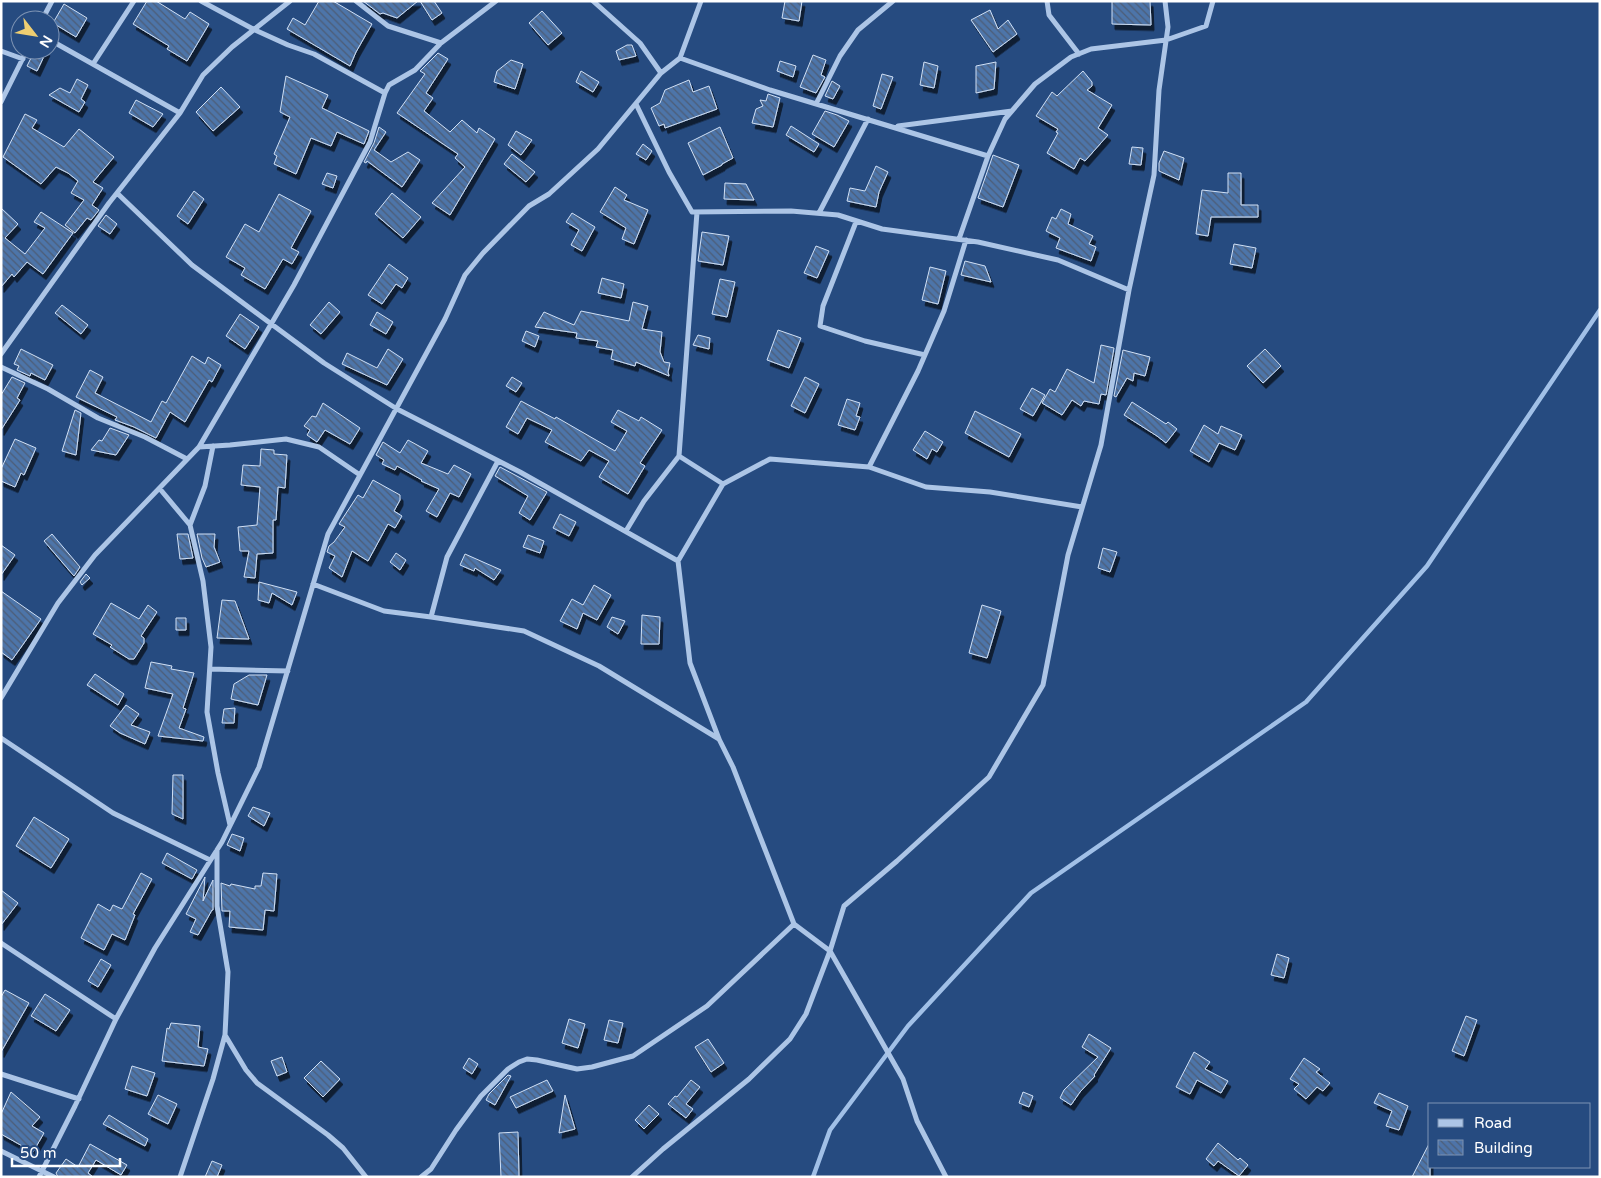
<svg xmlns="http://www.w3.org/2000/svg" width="1601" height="1178" font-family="'Varela Round',sans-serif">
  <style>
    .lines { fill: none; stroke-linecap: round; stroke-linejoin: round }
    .stream { stroke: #a1c0e7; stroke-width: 4.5 }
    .building { fill: url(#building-back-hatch); stroke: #d0e0f5; filter: url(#shadow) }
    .minor { stroke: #acc5e6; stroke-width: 5 }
  </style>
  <defs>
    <pattern id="building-back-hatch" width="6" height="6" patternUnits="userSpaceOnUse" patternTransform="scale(1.25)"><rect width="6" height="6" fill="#4e74a9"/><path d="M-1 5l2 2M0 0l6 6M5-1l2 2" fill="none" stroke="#4d5e76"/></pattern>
    <filter id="shadow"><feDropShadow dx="3" dy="5.5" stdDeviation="0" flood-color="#0009"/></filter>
  </defs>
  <rect width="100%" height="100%" fill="#264b80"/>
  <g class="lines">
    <path class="stream" d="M 813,1177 L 830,1130 L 908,1026 L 1031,893 L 1306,702 L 1427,566 L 1600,310"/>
  </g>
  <path class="building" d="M 147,1 L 156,1 L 185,19 L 190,12 L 209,24 L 187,61 L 167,49 L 169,46 L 133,24 Z
    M 319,1 L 333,1 L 372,24 L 356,52 L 350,66 L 287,29 L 293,18 L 305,25 Z
    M 363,1 L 418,1 L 397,18 L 383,13 L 380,14 Z
    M 420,1 L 434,1 L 442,13 L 432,20 Z
    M 785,1 L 802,1 L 799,21 L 782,18 Z
    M 1112,1 L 1150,1 L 1151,25 L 1112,24 Z
    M 64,4 L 87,18 L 76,37 L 53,23 Z
    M 990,10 L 998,29 L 1008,20 L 1017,34 L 993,52 L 971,20 Z
    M 542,11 L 562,33 L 548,45 L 529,23 Z
    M 627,45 L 632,45 L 636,56 L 619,60 L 616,51 Z
    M 35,50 L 47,50 L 37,71 L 27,66 Z
    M 438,53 L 448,59 L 426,93 L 433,98 L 424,111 L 450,132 L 462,120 L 477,133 L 479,128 L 495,139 L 450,215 L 432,203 L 465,167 L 455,158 L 458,154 L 397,113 L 425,74 L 420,71 Z
    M 813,55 L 826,60 L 821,75 L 825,77 L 816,93 L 800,87 Z
    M 511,60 L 523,64 L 515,89 L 494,82 L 497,71 Z
    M 780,61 L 796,66 L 793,77 L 777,71 Z
    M 924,62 L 938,66 L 934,88 L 920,85 Z
    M 996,62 L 994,89 L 976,93 L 976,66 Z
    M 581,71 L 599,82 L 593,92 L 576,82 Z
    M 1083,71 L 1092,82 L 1092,86 L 1087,90 L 1112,105 L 1098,128 L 1108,135 L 1085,161 L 1080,158 L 1074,169 L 1047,153 L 1058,133 L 1056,132 L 1058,129 L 1036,116 L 1052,92 L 1057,96 Z
    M 882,74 L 893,77 L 881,109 L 873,106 Z
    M 286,76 L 328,95 L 322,108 L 369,131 L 364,144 L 337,132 L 331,146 L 311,138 L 296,174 L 274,164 L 277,156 L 274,154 L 290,117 L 280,112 Z
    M 77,79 L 88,85 L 81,99 L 85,102 L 79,112 L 49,95 L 60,88 L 70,93 Z
    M 689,80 L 693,92 L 709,86 L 717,109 L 665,128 L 664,124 L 659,126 L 651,108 L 660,103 L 665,90 Z
    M 832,81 L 840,86 L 833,99 L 825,96 Z
    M 221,87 L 240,107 L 213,131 L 196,112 Z
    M 768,94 L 780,98 L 773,127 L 752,123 L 756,109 L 763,106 L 760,100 L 766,101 Z
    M 136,100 L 163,114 L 153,127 L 129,113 Z
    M 825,111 L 837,115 L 849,121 L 834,147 L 812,134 Z
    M 25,114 L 37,120 L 32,128 L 64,147 L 79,129 L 114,157 L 93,182 L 103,188 L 92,205 L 99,210 L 91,220 L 87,218 L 75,233 L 65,225 L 84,200 L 71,193 L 78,181 L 68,173 L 56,167 L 41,184 L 3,157 Z
    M 791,126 L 819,144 L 814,152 L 786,135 Z
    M 379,127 L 386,132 L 374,150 L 391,162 L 408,152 L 420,160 L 402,187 L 367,161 L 366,163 L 364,162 L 374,143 Z
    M 720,127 L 733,158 L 722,164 L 722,165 L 703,175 L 688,143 Z
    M 516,131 L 532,140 L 521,155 L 508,145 Z
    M 643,144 L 652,151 L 646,160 L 636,154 Z
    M 1132,147 L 1143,148 L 1141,165 L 1129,164 Z
    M 1164,151 L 1184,158 L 1179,180 L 1159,171 L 1159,163 Z
    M 512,154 L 535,172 L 526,182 L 504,164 Z
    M 993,155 L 1019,165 L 1003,207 L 978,198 Z
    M 876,166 L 888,172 L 879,192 L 876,207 L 847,201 L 850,188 L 865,191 Z
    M 327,173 L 337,176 L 333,188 L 322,184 Z
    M 1228,173 L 1241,173 L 1241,205 L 1258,205 L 1258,217 L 1211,217 L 1208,236 L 1196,234 L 1202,190 L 1228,193 Z
    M 725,183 L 746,184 L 754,200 L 724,199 Z
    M 615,187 L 627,195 L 624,200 L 648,210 L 634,244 L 622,239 L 626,228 L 600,212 Z
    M 194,191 L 204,199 L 188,224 L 177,216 Z
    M 392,193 L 421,217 L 403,238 L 375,214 Z
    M 279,194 L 311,211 L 291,248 L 299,252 L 292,264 L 283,259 L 265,289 L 241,275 L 245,268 L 226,257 L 245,224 L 259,232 Z
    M 1,208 L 18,224 L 5,238 L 25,254 L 45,228 L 34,222 L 41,212 L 73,233 L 43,274 L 27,262 L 14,277 L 12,274 L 1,287 Z
    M 1061,209 L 1071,214 L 1068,224 L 1093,236 L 1089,244 L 1096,247 L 1091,261 L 1056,248 L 1060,238 L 1046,231 L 1052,217 L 1056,219 Z
    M 572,213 L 595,227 L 582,251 L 571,245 L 579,230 L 566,222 Z
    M 106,215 L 117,224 L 110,234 L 98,226 Z
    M 702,232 L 729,236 L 723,265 L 698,261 Z
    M 1234,244 L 1256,248 L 1252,268 L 1230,264 Z
    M 816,246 L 829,251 L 817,278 L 804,273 Z
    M 965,261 L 985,266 L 991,282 L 961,275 Z
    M 389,264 L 408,278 L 402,288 L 396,284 L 382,304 L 368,295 Z
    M 930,267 L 946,271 L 938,304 L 922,300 Z
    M 602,278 L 624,284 L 621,298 L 598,293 Z
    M 720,279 L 735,282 L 727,317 L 712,314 Z
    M 329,302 L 340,312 L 321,334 L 310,325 Z
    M 633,302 L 648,306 L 642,329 L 662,332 L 660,352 L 664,362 L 670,363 L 668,372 L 669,376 L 636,362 L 635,366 L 611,359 L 613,350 L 596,347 L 598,341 L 576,338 L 577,333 L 535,327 L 544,312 L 574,325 L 581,311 L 629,321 Z
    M 62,305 L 88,325 L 81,334 L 55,313 Z
    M 377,312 L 393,322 L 386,334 L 370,325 Z
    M 240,314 L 259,327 L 245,349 L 226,336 Z
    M 778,330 L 801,338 L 789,368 L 767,360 Z
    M 526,331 L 539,336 L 535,347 L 522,341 Z
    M 698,335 L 710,338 L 709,349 L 693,345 Z
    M 1101,345 L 1114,348 L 1106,395 L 1101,394 L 1099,404 L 1084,401 L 1081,406 L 1072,400 L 1062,415 L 1042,403 L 1050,389 L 1055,392 L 1067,369 L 1094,383 Z
    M 21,349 L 53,365 L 45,380 L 31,373 L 30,376 L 17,370 L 19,366 L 14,364 Z
    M 388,349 L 403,359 L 387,385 L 342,364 L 347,353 L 377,368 Z
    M 1265,349 L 1281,366 L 1263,383 L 1247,366 Z
    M 1123,350 L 1150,357 L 1145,376 L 1134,373 L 1133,381 L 1127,378 L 1116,397 L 1114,396 Z
    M 192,356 L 205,364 L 208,357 L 221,365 L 212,382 L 209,380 L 185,422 L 170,412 L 156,438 L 134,427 L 115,420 L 117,417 L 76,397 L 90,370 L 103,377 L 95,393 L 151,422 L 162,401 L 166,403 Z
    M 12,377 L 25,383 L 17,398 L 20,400 L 1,430 L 1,395 Z
    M 512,377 L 522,383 L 516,392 L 506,386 Z
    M 805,377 L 819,384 L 805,413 L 791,406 Z
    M 1032,388 L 1045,395 L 1033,416 L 1020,409 Z
    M 847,399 L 860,403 L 856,416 L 860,417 L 855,430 L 838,425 Z
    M 521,401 L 555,419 L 556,417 L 615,451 L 627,431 L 611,422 L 618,410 L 639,421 L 641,417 L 662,430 L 640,463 L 645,466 L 628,494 L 599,477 L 609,461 L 589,450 L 581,461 L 545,442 L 552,430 L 527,418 L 518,434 L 506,427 Z
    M 1132,402 L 1166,424 L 1168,422 L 1177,429 L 1166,443 L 1157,436 L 1124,415 Z
    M 323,403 L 360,428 L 350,444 L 325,430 L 317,442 L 307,435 L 310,430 L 304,426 L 312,416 L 316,417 Z
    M 75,410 L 81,413 L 76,455 L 62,451 Z
    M 975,411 L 1021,434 L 1009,457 L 965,433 Z
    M 1204,425 L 1218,434 L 1221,426 L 1242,435 L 1235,450 L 1219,443 L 1209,462 L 1190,451 Z
    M 110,428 L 129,435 L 116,455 L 91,450 L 99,440 L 102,441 Z
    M 925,431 L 943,442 L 937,452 L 932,449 L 927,459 L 913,450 Z
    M 15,439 L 36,448 L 24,475 L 21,473 L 15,487 L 1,481 L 1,469 Z
    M 408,440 L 428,451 L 421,463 L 448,474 L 454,465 L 471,474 L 459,497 L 450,493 L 437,517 L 426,511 L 439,489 L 421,481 L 422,480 L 397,466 L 395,470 L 382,464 L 384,460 L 376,455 L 383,442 L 400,453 Z
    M 261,449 L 274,450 L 274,454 L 287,455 L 285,488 L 278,487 L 276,520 L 273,520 L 273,553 L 257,554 L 255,578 L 244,577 L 249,551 L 240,551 L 238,527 L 257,525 L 260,487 L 241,485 L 243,465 L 260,466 Z
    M 500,467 L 547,492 L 530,520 L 519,513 L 528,496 L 495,476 Z
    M 373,480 L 400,495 L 400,500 L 394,511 L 402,516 L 395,528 L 388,524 L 368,561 L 352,551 L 342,577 L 329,568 L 335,556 L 327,552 L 329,546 L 334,542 L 345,527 L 339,524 L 358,495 L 363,498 Z
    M 560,514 L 576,522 L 569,536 L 553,528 Z
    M 52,534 L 80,567 L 74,576 L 44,541 Z
    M 177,534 L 188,534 L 193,558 L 180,559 Z
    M 197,534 L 215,534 L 214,547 L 220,562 L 206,567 L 202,558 Z
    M 528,535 L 544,541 L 540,553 L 523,547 Z
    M 1,545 L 15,555 L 1,575 Z
    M 1103,548 L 1117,552 L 1110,572 L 1098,568 Z
    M 396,553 L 406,560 L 400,570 L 390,562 Z
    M 465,554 L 501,570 L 494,580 L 475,568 L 474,571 L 460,565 Z
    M 86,574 L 90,578 L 82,585 L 80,582 Z
    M 259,582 L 297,592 L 292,605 L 272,593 L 269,603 L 258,600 Z
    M 594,585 L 611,595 L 597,620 L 583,613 L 577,629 L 560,621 L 572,599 L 583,605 Z
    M 1,591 L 41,619 L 12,660 L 1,652 Z
    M 222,600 L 235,601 L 249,639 L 217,638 Z
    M 111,603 L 139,619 L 148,605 L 157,612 L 141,636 L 144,638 L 144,643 L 134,659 L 129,659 L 110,647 L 112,645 L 93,634 Z
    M 982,605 L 1001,611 L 987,658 L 969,653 Z
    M 642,615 L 660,617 L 659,644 L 641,644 Z
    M 612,617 L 625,621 L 618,634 L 607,627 Z
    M 176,618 L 186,618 L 186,630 L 176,630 Z
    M 151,662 L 172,666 L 171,669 L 194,673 L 183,708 L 186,709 L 179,728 L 204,737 L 203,741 L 158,736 L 173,694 L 145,688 Z
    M 95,674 L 124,694 L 118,705 L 87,685 Z
    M 249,675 L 267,675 L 258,705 L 231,699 L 234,684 Z
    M 126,705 L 139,714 L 131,725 L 150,732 L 145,744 L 120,733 L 110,726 Z
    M 235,708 L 234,723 L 222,723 L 224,709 Z
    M 173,775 L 183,775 L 183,819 L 172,814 Z
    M 253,807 L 270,813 L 264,826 L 248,816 Z
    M 34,817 L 69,839 L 51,868 L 16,846 Z
    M 232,834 L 244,838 L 240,851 L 227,845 Z
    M 167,853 L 197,870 L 192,879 L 162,863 Z
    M 141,873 L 152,879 L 133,914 L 135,915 L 125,940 L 112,934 L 104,950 L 81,938 L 98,904 L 110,911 L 113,905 L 122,909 Z
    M 263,873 L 277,874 L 274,911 L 265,910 L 263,930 L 229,927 L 230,911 L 222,911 L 221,883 L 230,886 L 231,884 L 255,889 L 255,886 L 261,886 Z
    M 205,877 L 203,901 L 213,880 L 213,910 L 212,910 L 198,935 L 190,932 L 196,919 L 186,914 Z
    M 1,890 L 18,903 L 1,925 Z
    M 1277,954 L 1289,958 L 1284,978 L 1271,975 Z
    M 101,959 L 111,965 L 98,987 L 88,981 Z
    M 5,990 L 29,1003 L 1,1052 L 1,997 Z
    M 45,994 L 70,1010 L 56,1031 L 31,1016 Z
    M 1466,1016 L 1477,1020 L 1464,1056 L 1452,1051 Z
    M 569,1019 L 585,1024 L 578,1048 L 562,1043 Z
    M 609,1020 L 623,1023 L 618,1043 L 604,1040 Z
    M 171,1023 L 200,1026 L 198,1047 L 208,1049 L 204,1066 L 162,1061 L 167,1028 L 169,1029 Z
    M 1089,1034 L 1111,1048 L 1094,1075 L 1095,1076 L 1080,1092 L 1071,1105 L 1060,1098 L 1064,1090 L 1098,1057 L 1082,1047 Z
    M 708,1039 L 724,1063 L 711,1072 L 695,1047 Z
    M 1194,1052 L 1210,1062 L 1205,1069 L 1228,1081 L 1221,1093 L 1197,1080 L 1190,1094 L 1176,1087 Z
    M 282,1057 L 287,1072 L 277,1076 L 271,1061 Z
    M 469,1058 L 478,1064 L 472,1074 L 463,1068 Z
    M 1304,1058 L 1320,1069 L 1316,1072 L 1330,1083 L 1323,1091 L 1317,1087 L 1306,1099 L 1294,1089 L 1299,1084 L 1290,1079 Z
    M 321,1061 L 340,1079 L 323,1097 L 304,1078 Z
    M 132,1066 L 155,1073 L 147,1096 L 125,1089 Z
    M 508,1075 L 511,1076 L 495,1105 L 486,1100 L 489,1094 Z
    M 547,1080 L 553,1091 L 516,1108 L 510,1097 Z
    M 691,1080 L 700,1087 L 686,1104 L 693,1109 L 686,1118 L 668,1104 L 675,1096 L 677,1097 Z
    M 11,1092 L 40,1117 L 32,1126 L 44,1133 L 33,1152 L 1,1134 L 1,1114 Z
    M 1023,1092 L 1033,1096 L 1029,1107 L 1019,1103 Z
    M 1379,1093 L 1408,1106 L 1399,1130 L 1386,1126 L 1392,1111 L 1374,1103 Z
    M 158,1095 L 177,1104 L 168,1124 L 148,1114 Z
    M 565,1095 L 575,1129 L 559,1133 Z
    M 649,1105 L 659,1114 L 644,1129 L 635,1120 Z
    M 109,1115 L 148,1139 L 145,1146 L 103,1124 Z
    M 518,1132 L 519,1177 L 501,1177 L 499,1133 Z
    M 1430,1142 L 1430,1177 L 1412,1177 Z
    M 1218,1143 L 1238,1160 L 1240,1158 L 1248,1165 L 1239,1176 L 1218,1161 L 1214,1166 L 1206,1159 Z
    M 90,1144 L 127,1165 L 121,1175 L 96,1160 L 88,1173 L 93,1177 L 58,1177 L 56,1173 L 66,1159 L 78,1167 Z
    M 212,1161 L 222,1165 L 217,1177 L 205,1177 Z"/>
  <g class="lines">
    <path class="minor" d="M 201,1 L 255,30 L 288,45 L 314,54 L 385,93
      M 356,1 L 388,26 L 441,43
      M 593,1 L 640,43 L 661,73
      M 1047,1 L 1049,15 L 1079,54
      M 42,20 L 52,1
      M 50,40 L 180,113
      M 1,51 L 23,59
      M 680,58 L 770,90 L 988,156
      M 93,64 L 134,1
      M 1,102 L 27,50
      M 636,104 L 669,172 L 692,212 L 791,211 L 838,215 L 882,229 L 978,242 L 1058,260 L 1129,290
      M 816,104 L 840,56 L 858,30 L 893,1
      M 898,126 L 1012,111
      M 117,193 L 192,265 L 324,363 L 397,409 L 520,472 L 678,561 L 690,663 L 719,739 L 733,767 L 794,924 L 830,951 L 903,1079 L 917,1121 L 946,1177
      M 697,212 L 679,456 L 723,484 L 770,459 L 869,467 L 926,487 L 990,492 L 1082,507
      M 819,213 L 868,119
      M 856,222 L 823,306 L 820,326 L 865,341 L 925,355
      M 959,239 L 988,156 L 1005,119 L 1035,84 L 1071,57 L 1091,49 L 1166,40 L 1206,26 L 1213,1
      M 1,354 L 109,203 L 180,113 L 203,75 L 232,47 L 290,1
      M 1,367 L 48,389 L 98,418 L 145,437 L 187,459
      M 199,447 L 230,445 L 286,439 L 319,447 L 360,475
      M 869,467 L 918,371 L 944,311 L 966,240
      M 160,489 L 190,525 L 203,581 L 211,647 L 207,712 L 218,773 L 230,825
      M 190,525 L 205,486 L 213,446
      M 626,531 L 644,501 L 679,456
      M 678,561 L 723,484
      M 313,584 L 384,611 L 431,617 L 447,557 L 498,461
      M 431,617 L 524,631 L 599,666 L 719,739
      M 210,669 L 288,671
      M 1,698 L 58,603 L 95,555 L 199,447 L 294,285 L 370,142 L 385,93 L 389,85 L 415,70 L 441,43 L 496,1
      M 1,738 L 113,813 L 210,860
      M 1,943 L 116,1019
      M 225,1035 L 246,1070 L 257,1083 L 328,1135 L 343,1148 L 366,1177
      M 1,1074 L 79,1099
      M 1,1151 L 54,1177
      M 39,1177 L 75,1106 L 116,1019 L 155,948 L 222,842 L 259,767 L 328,534 L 445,319 L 465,275 L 483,253 L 529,206 L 549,194 L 598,149 L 661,73 L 680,58 L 701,1
      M 180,1177 L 213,1079 L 225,1035 L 228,972 L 217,906 L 217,850
      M 421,1177 L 431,1169 L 456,1130 L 481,1096 L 508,1069 L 519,1062 L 527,1059 L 537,1060 L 577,1069 L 592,1067 L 633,1056 L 707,1006 L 794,924
      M 632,1177 L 663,1149 L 749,1079 L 790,1039 L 806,1014 L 830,951 L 844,906 L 897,861 L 989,777 L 1043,685 L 1068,555 L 1101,445 L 1129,290 L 1154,175 L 1159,90 L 1168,27 L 1165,1"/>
  </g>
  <rect width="1601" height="1178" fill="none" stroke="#ffffff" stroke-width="5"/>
  <rect x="1428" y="1103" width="162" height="65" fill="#264b80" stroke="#7d93b3"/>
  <rect x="1438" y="1119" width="25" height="8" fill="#acc5e6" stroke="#7d93b3"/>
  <text x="1474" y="1128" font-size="15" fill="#ffffff">Road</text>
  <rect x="1438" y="1140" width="25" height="15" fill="url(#building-back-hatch)" stroke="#7d93b3"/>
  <text x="1474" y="1153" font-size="15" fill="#ffffff">Building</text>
  <g transform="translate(35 35) rotate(121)"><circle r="24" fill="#264b80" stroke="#7d93b3"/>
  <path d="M0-4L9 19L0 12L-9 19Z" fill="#efce71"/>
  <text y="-8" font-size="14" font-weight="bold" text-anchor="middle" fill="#ffffff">N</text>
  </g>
  <path d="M12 1158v8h108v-8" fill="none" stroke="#ffffff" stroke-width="2.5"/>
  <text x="20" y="1158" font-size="15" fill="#ffffff" stroke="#264b80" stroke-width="4" paint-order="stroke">50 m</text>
</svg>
